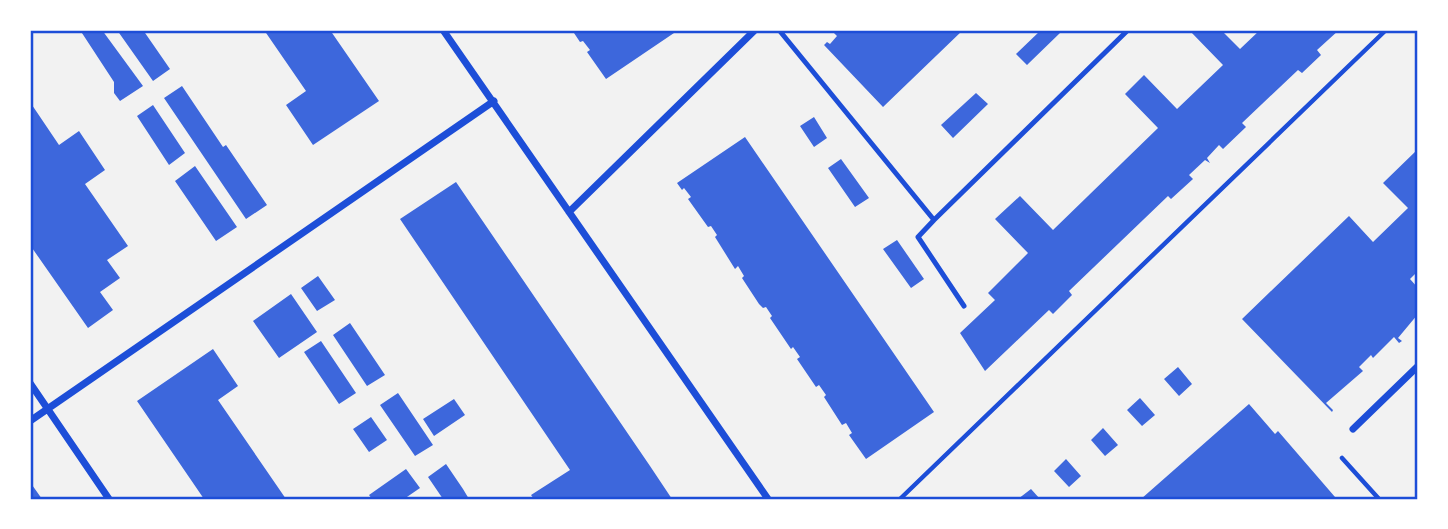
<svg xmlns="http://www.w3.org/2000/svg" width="1448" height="529" font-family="'Varela Round',sans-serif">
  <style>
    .building { fill: #3d67dc }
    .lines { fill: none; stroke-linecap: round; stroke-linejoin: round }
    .path { stroke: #1d4ed8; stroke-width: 4.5 }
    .service { stroke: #1d4ed8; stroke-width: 5 }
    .minor { stroke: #1d4ed8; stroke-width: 7 }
    .neatline { fill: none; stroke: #1d4ed8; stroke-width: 2.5 }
  </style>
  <rect width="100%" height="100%" fill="#f2f2f2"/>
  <path class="building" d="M 80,30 L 102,30 L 143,86 L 120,101 L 114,93 L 114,82 Z
    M 117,30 L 143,30 L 170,69 L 153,81 Z
    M 264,30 L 330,30 L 379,101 L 313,145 L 286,105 L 306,91 Z
    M 572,30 L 672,30 L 674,33 L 606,79 L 587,52 L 590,50 L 583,41 L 580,42 Z
    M 833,30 L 963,30 L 883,107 L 824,45 L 827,42 L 830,44 L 837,36 L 832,31 Z
    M 1041,30 L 1059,30 L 1061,32 L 1027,65 L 1016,54 Z
    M 1191,30 L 1221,30 L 1240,49 L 1260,30 L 1339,30 L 1317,50 L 1321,55 L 1302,73 L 1298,70 L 1242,123 L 1246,127 L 1223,149 L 1219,145 L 1207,158 L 1210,163 L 1205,160 L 1189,175 L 1193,179 L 1171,199 L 1168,196 L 1069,291 L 1072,295 L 1053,314 L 1049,310 L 985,371 L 960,333 L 995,300 L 988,293 L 1028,253 L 995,219 L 1020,196 L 1053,230 L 1158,128 L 1125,94 L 1144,75 L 1177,109 L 1223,65 L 1190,31 Z
    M 182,86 L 223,147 L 226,145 L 267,205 L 246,219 L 164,98 Z
    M 976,93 L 988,104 L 953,138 L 941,125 Z
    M 30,102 L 59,145 L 79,131 L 105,170 L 85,184 L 128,246 L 107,260 L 120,278 L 100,292 L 113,310 L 88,328 L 30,245 Z
    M 153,105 L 185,153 L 169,165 L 137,116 Z
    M 814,117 L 827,138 L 814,147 L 800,126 Z
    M 745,137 L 934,412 L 866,459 L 849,435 L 852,433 L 846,423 L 842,425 L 824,397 L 826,395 L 819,385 L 816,387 L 797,359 L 800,357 L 793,347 L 791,349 L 770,318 L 772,316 L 766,307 L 763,308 L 759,304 L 742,278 L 744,276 L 738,266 L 735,269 L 715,237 L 717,235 L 711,226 L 708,227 L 688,199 L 691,197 L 684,188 L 682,190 L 677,183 Z
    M 1418,149 L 1418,271 L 1410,279 L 1418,288 L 1418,314 L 1398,338 L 1402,341 L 1399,343 L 1394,337 L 1373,358 L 1371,355 L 1359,367 L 1363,371 L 1326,403 L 1333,410 L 1332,412 L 1242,319 L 1349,216 L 1373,242 L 1408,208 L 1383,183 Z
    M 841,159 L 869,198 L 855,207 L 828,168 Z
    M 195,166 L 237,227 L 216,241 L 175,181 Z
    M 456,182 L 650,466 L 672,499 L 534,499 L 531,495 L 570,470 L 400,219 Z
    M 897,240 L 924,279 L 911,288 L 883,249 Z
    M 318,276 L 335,300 L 317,311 L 301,288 Z
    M 291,294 L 317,332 L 279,358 L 253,321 Z
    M 350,323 L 385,375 L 367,386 L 333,335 Z
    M 321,341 L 356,393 L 339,404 L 304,352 Z
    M 213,349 L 238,386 L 218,400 L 286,499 L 204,499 L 137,401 Z
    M 1178,367 L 1192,384 L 1179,396 L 1164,379 Z
    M 398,393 L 433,445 L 415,456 L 380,405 Z
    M 1140,398 L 1155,415 L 1142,426 L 1127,410 Z
    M 454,399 L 465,415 L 434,436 L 423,419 Z
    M 1249,404 L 1275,434 L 1278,431 L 1335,497 L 1333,499 L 1141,499 Z
    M 371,417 L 387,440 L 369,452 L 353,429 Z
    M 1103,428 L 1118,445 L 1105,456 L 1091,440 Z
    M 1066,459 L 1081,476 L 1069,487 L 1054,471 Z
    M 446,464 L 463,489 L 469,499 L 443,499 L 428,477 Z
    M 406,469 L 420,488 L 404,499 L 372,499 L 369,495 Z
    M 30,482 L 42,499 L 30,499 Z
    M 1031,489 L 1040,499 L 1018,499 Z"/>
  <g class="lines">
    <path class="path" d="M 1342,458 L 1379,499
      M 900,499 L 1386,30"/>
    <path class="service" d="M 779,30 L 934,220 L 918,237 L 964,306
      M 934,220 L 1128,30"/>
    <path class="minor" d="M 443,30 L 768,499
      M 569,212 L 755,30
      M 30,383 L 109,499
      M 30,421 L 494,101
      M 1353,429 L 1418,366"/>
  </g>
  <rect width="1448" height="529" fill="none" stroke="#ffffff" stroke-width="63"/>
  <rect x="32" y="32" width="1384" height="466" class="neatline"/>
</svg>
